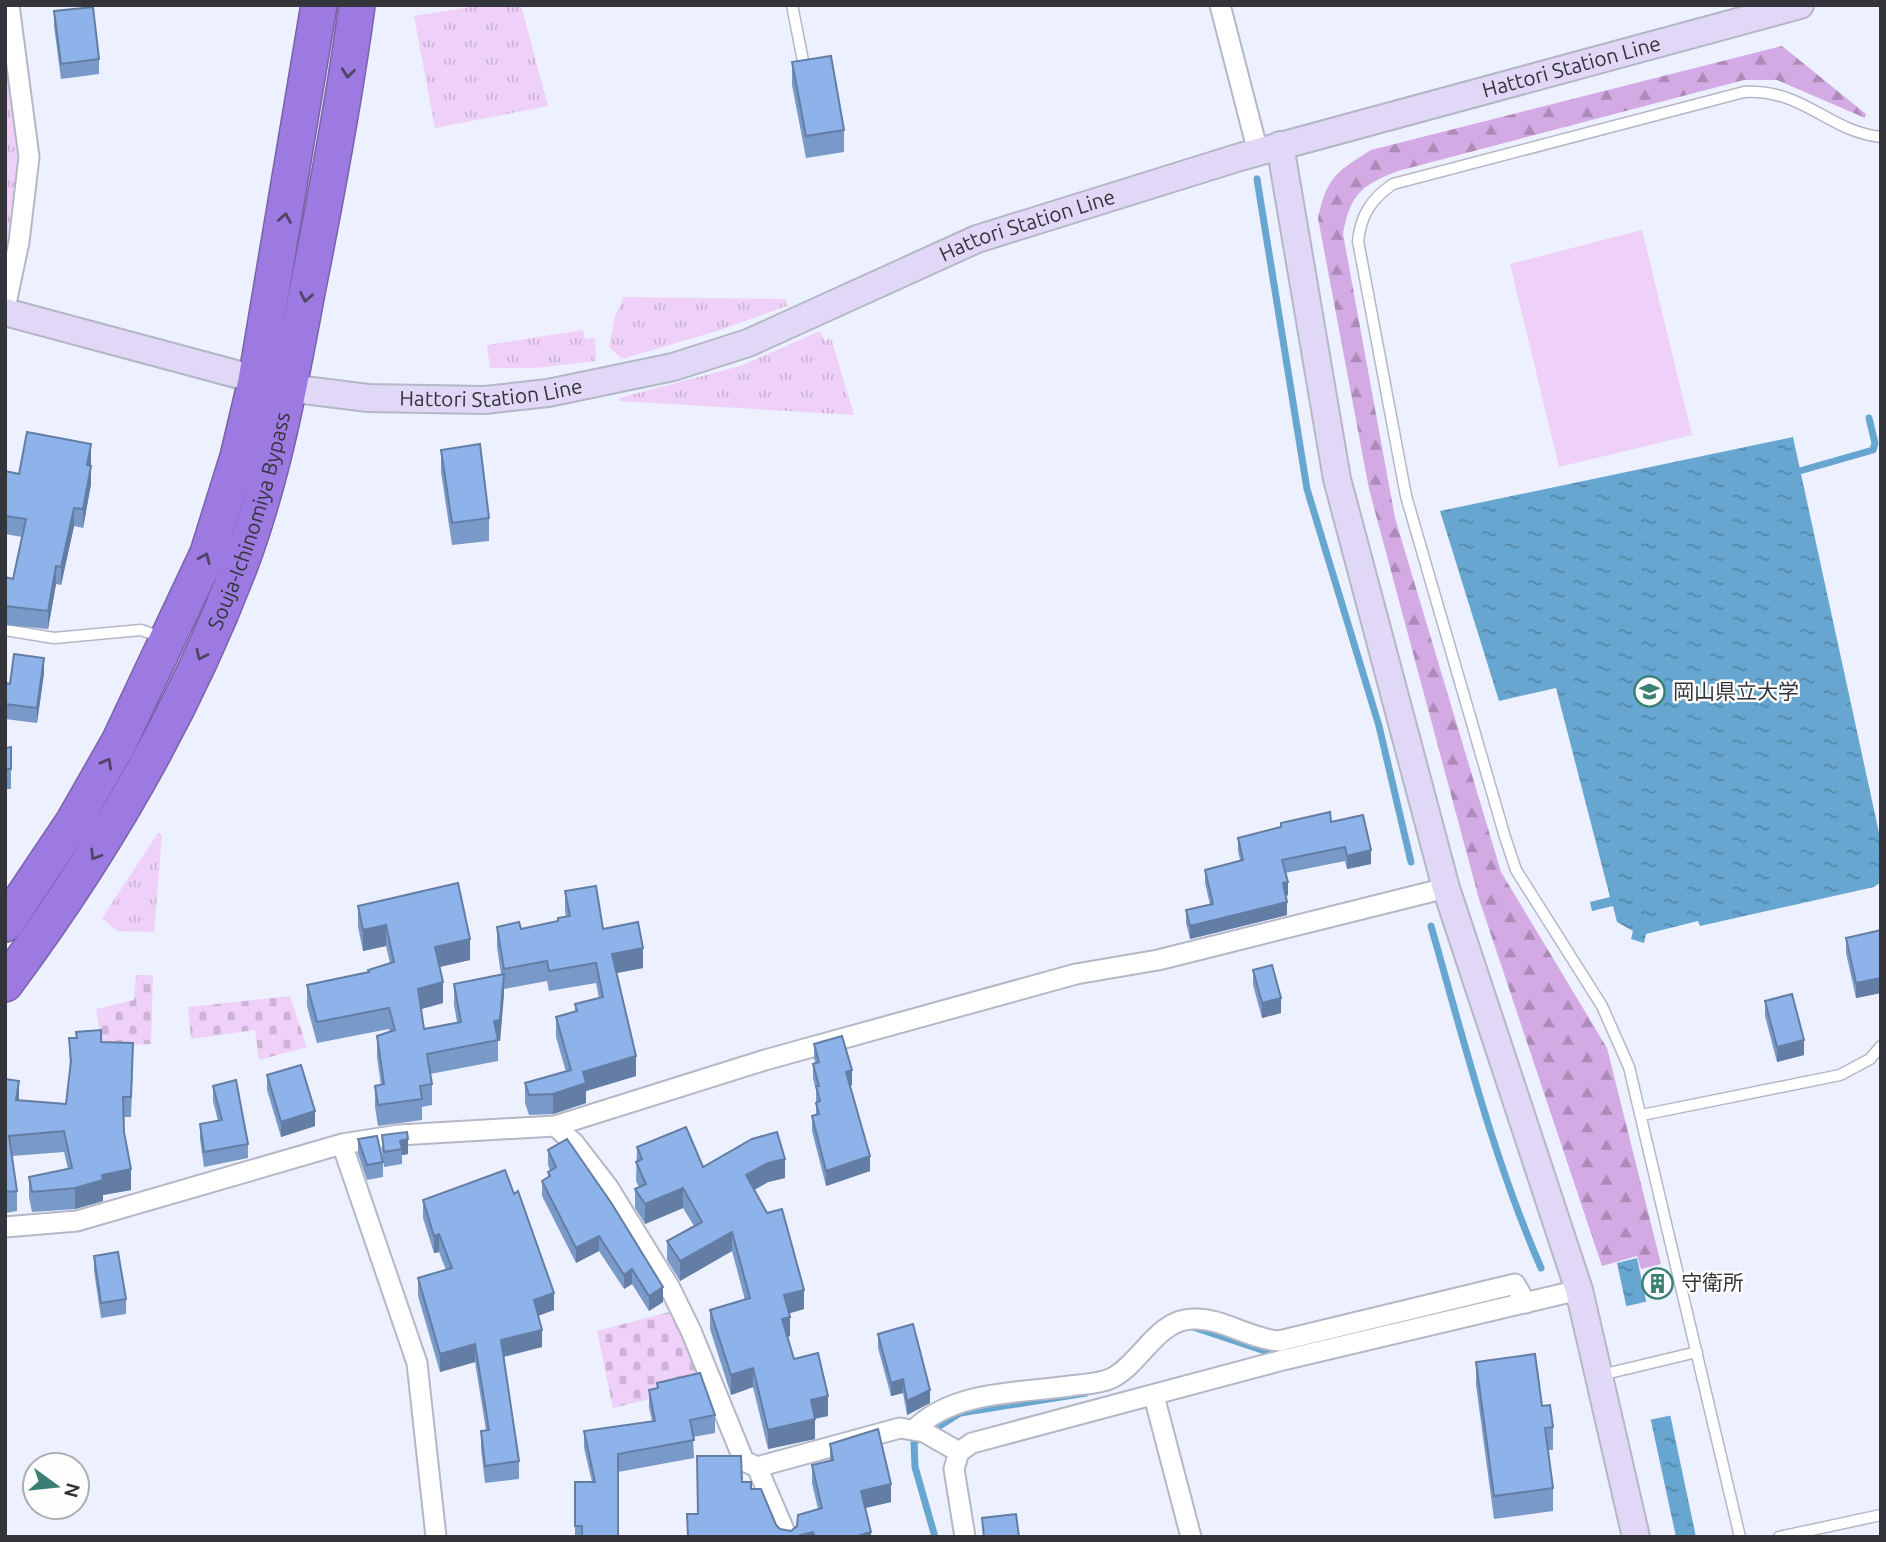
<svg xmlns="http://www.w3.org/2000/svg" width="1886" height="1542" font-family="Ubuntu,'Noto Sans JP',sans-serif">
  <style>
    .grass { fill: url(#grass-tufts) }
    .forest { fill: url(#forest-firs) }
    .cemetery { fill: url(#cemetery-stones) }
    .garden { fill: #eed0f9 }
    .water { fill: url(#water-ripples) }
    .pier { fill: #edf0ff }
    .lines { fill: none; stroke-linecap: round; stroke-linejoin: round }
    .stream { stroke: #66a6d0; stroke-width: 7 }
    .lane-casing { stroke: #b4b7c5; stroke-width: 13 }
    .street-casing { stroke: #b4b7c5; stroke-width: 23 }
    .secondary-casing { stroke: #b4b7c5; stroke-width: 30 }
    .highway-casing { stroke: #7862a7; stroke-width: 38 }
    .lane { stroke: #fff; stroke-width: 10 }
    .street { stroke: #fff; stroke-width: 19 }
    .secondary { stroke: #e1d7f6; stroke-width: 26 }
    .highway { stroke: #9c7ae2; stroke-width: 35 }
    .wall { fill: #799ac9 }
    .shaded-wall { fill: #637da4 }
    .building { fill: #8db3ea; stroke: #637da4; stroke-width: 2 }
    .oneway { stroke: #4e4664 }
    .labels { text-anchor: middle; stroke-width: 5; stroke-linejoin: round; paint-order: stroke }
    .street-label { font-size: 21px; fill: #34353a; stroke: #fefefe }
    .poi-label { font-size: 21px; fill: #34353a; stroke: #fefefe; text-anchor: start }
  </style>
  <defs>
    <pattern id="grass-tufts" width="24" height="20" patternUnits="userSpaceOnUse" patternTransform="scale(1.75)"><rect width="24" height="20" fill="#eed0f9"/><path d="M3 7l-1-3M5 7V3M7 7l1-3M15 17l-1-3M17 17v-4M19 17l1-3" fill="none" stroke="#cdb3d6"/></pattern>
    <pattern id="forest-firs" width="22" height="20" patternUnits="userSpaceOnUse" patternTransform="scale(1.75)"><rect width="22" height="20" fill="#d3aae3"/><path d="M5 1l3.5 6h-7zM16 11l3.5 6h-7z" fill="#ac8bb9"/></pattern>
    <pattern id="cemetery-stones" width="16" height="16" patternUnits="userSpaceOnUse" patternTransform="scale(1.75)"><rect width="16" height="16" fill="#eed0f9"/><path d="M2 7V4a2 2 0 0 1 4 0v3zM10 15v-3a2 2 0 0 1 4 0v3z" fill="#cdb3d6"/></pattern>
    <pattern id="water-ripples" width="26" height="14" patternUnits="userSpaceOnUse" patternTransform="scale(1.75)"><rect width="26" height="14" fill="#66a6d0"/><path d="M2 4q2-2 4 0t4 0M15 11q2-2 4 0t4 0" fill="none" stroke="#58a"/></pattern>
  </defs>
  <rect width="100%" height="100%" fill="#edf0ff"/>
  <path class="grass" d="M 483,5 L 521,5 L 548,106 L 435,128 L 414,16 Z
    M 5,48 L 18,164 L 16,203 L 12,202 L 9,217 L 14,219 L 5,259 Z
    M 624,297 L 785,299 L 787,306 L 717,331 L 622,359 L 609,347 L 615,316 Z
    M 583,330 L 585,339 L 595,338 L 596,361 L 536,368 L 490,368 L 487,345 Z
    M 820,331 L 825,341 L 831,338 L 854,415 L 620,401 L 619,398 L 740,366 Z
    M 158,833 L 162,835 L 154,932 L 117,931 L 102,918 Z"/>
  <path class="forest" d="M 1782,46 L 1866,114 L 1865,118 L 1777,80 L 1744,80 L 1398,171 C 1362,185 1350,194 1343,234 L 1395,518 L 1501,872 L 1607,1048 L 1661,1264 L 1641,1269 L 1637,1256 L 1602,1266 L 1479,899 L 1369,489 L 1318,218 C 1327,177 1336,172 1371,150 Z"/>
  <path class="cemetery" d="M 136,975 L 153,975 L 151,1044 L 106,1046 L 102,1044 L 96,1009 L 134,1000 Z
    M 290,996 L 307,1047 L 259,1060 L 255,1030 L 191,1039 L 188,1007 Z
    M 673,1311 L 702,1386 L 613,1408 L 597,1331 Z"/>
  <path class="garden" d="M 1642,230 L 1692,435 L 1559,467 L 1510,264 Z"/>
  <path class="water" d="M 1793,437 L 1881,842 L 1881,882 L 1874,887 L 1700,926 L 1698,921 L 1646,934 L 1644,943 L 1631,939 L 1633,931 L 1617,922 L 1613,906 L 1592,911 L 1590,902 L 1610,897 L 1556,688 L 1499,701 L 1440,511 Z
    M 1637,1258 L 1696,1537 L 1676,1537 L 1617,1263 Z"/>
  <path class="pier" d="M 1649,1301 L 1673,1415 L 1649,1420 L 1623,1307 Z"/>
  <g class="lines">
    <path class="stream" d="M 1257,179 L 1307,489 L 1379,726 L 1411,862
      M 1796,472 L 1873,450 L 1875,443 L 1869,418
      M 1431,926 C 1464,1041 1493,1158 1541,1268
      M 1193,1327 L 1265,1351 L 1279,1349
      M 935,1537 L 915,1467 L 914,1442 L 960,1413 L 1086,1393"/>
    <defs>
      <path id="lane" d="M 792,5 L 805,71
        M 5,630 L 54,638 L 141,630 L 164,638
        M 1642,1115 L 1840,1075 L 1870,1059 L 1881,1046
        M 1601,1375 L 1697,1352
        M 1740,1537 L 1629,1067 L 1602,1006 L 1516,870 L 1505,837 L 1406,496 L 1358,241 C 1361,215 1371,199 1393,184 L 1744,92 C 1805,89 1827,131 1881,137
        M 1779,1537 L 1881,1515"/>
      <path id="street" d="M 1220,5 L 1258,152
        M 5,308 L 19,242 L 29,157 L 9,5
        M 555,1126 L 574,1143 L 608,1187 L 670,1288 L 691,1331 L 744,1461 L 757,1467 L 900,1428 L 924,1432 L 959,1452
        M 342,1144 L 417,1363 L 436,1537
        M 5,1227 L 77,1221 L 342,1144 L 399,1135 L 555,1126 L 765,1060 L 1076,974 L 1158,960 L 1446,888
        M 1154,1396 L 1191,1537
        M 914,1430 C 952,1391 1019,1393 1070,1386 C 1083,1384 1100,1384 1112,1378 C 1141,1363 1157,1320 1192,1319 C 1221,1317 1249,1339 1279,1341 L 1515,1284 L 1526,1303
        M 757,1467 L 787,1537
        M 965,1537 L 954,1469 L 959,1452 L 972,1443 L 1283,1360 L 1579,1290"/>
      <g id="secondary">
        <path d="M 1280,145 L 1337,479 L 1446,888 L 1579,1290 L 1636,1537"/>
        <path id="s1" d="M 5,312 L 288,388 L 368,398 L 485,400 L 548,393 L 673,367 L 748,343 L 977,239 L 1240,157 L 1800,5"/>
      </g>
      <g id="highway">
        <path d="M 5,924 L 74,821 L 119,742 L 208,553 L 238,457 L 256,381 L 319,5"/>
        <path id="s2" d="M 5,984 C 101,855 183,715 240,565 C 273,477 290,384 307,292 C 326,197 344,102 357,5"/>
      </g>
    </defs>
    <use href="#lane" class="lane-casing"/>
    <use href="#street" class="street-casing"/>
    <use href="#secondary" class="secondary-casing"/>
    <use href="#highway" class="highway-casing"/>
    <use href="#lane" class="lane"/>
    <use href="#street" class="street"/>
    <use href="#secondary" class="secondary"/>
    <use href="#highway" class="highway"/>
  </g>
  <path class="wall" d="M 54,11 L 99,59 L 99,74 L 61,79 L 54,26 Z
    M 792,62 L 844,130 L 844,152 L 806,158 L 792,85 Z
    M 441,450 L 489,518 L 489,541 L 452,545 L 441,472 Z
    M 91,463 L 91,484 L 83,528 L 74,526 L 61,585 L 56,584 L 48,629 L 5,625 L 5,577 L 13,579 L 22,537 L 5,534 L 5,471 L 19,474 Z
    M 44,673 L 37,723 L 5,719 L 5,683 L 10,684 Z
    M 11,747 L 11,789 L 5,789 L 5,748 Z
    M 1331,822 L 1371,864 L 1347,869 L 1345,861 L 1285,873 L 1288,895 L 1286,896 L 1287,915 L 1190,939 L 1186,923 L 1186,910 L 1210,905 L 1205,883 L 1205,870 L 1240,860 L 1238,851 L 1238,838 L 1281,827 L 1281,823 Z
    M 565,891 L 643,968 L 616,973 L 636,1076 L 586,1091 L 586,1103 L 553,1114 L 529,1115 L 525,1103 L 525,1083 L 566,1072 L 556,1037 L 556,1017 L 575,1011 L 575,1004 L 599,998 L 596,983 L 549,991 L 547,981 L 504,989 L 504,988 L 500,1041 L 498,1041 L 498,1061 L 430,1074 L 432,1084 L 432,1105 L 422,1107 L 422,1120 L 378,1126 L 375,1107 L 375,1086 L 381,1085 L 377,1057 L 377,1036 L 390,1032 L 389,1029 L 317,1043 L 307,1006 L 307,985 L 368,973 L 368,970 L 390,963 L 386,946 L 363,951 L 358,927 L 358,906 L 470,960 L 439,967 L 443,1003 L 421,1009 L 424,1029 L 457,1022 L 454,1005 L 454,984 L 501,974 L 497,947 L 497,927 L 521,929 L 558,922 L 566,917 L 565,911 Z
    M 1881,930 L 1881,993 L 1856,998 L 1846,953 L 1846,938 Z
    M 1253,970 L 1281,1013 L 1262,1018 L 1253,985 Z
    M 1765,1001 L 1804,1055 L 1777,1062 L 1765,1016 Z
    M 69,1038 L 101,1042 L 133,1064 L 131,1117 L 124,1117 L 124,1132 L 131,1190 L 103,1195 L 103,1201 L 75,1209 L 32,1212 L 29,1197 L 29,1177 L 68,1169 L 64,1152 L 12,1156 L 17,1191 L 17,1211 L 5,1213 L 5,1079 L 19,1100 L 66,1104 L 70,1069 Z
    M 814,1044 L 852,1085 L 850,1086 L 870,1171 L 826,1186 L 812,1131 L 812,1116 L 816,1115 L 816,1089 L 813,1079 L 813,1064 L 816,1063 L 814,1059 Z
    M 267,1075 L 315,1126 L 281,1137 L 267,1090 Z
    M 213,1086 L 248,1144 L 248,1158 L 204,1167 L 200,1139 L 200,1124 L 218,1121 L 213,1101 Z
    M 407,1132 L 408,1154 L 402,1155 L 402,1164 L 384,1167 L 382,1150 L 382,1135 Z
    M 358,1139 L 383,1162 L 383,1177 L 367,1180 L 358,1154 Z
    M 637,1147 L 703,1167 L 785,1178 L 768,1182 L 754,1190 L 804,1309 L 789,1313 L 790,1336 L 787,1337 L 794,1359 L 828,1416 L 815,1419 L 815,1439 L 768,1449 L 753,1387 L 731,1395 L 710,1329 L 710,1310 L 745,1300 L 732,1251 L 680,1281 L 667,1260 L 667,1241 L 694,1226 L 683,1208 L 645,1224 L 635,1208 L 635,1189 L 639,1187 L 636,1181 Z
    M 548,1150 L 663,1302 L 649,1311 L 632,1284 L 624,1289 L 599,1251 L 576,1263 L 542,1196 L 542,1181 L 548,1178 L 548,1172 L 550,1170 L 548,1165 Z
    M 423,1200 L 554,1310 L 538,1316 L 542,1347 L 504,1357 L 519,1461 L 519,1479 L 485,1483 L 481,1448 L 481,1431 L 486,1430 L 475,1362 L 440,1372 L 418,1296 L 418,1278 L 446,1270 L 439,1252 L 434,1253 L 423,1218 Z
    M 94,1256 L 126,1299 L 126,1314 L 101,1318 L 94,1271 Z
    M 878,1334 L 930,1403 L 907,1415 L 903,1393 L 891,1396 L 878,1348 Z
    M 1476,1362 L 1542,1406 L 1553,1427 L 1553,1450 L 1548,1450 L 1553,1488 L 1553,1511 L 1494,1519 L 1476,1385 Z
    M 657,1383 L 715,1415 L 715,1433 L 693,1437 L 694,1458 L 618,1472 L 618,1537 L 575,1537 L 575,1482 L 592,1482 L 584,1448 L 584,1431 L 652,1421 L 649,1407 L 649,1390 L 657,1388 Z
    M 830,1444 L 891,1502 L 865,1508 L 871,1537 L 687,1537 L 698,1514 L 742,1482 L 751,1489 L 780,1529 L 791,1531 L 818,1509 L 812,1483 L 812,1465 L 830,1461 Z"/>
  <path class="shaded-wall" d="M 91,444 L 91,463 L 87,483 L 87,465 Z
    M 91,466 L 91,484 L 83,528 L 83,509 Z
    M 74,508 L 74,526 L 61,585 L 61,567 Z
    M 56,566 L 56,584 L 48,629 L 48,611 Z
    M 44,658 L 44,673 L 37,723 L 37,708 Z
    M 1371,850 L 1371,864 L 1347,869 L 1347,856 Z
    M 1288,882 L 1288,895 L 1283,897 L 1283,883 Z
    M 1287,902 L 1287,915 L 1190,939 L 1190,926 Z
    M 386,925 L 386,946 L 363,951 L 363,930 Z
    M 470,939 L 470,960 L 435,968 L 435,947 Z
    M 643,948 L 643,968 L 612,974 L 612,954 Z
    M 504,974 L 504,995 L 500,1041 L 498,1041 L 494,1021 Z
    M 1881,978 L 1881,993 L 1856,998 L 1856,983 Z
    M 443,982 L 443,1003 L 418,1010 L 418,989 Z
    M 1281,998 L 1281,1013 L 1262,1018 L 1262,1003 Z
    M 1804,1040 L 1804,1055 L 1777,1062 L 1777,1047 Z
    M 636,1056 L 636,1076 L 586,1091 L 586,1103 L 553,1114 L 553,1094 L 583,1072 Z
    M 852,1070 L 852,1085 L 846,1087 L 846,1072 Z
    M 19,1081 L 19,1102 L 16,1100 Z
    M 315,1111 L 315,1126 L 281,1137 L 281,1122 Z
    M 408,1139 L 408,1154 L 402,1155 L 400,1141 Z
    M 870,1156 L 870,1171 L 826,1186 L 826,1171 Z
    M 785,1159 L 785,1178 L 768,1182 L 746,1195 L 746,1175 L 768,1163 Z
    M 131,1169 L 131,1190 L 103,1195 L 103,1201 L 75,1209 L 75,1188 L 102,1175 Z
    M 683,1188 L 683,1208 L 645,1224 L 645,1204 Z
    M 732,1232 L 732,1251 L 680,1281 L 680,1261 Z
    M 439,1234 L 439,1252 L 434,1253 L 434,1236 Z
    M 599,1236 L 599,1251 L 576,1263 L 576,1248 Z
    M 632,1269 L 632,1284 L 624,1289 L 624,1275 Z
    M 663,1287 L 663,1302 L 649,1311 L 649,1296 Z
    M 804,1290 L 804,1309 L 784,1315 L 784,1295 Z
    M 554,1293 L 554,1310 L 534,1317 L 534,1300 Z
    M 790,1317 L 790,1336 L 782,1339 L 782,1319 Z
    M 542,1330 L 542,1347 L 501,1357 L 501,1340 Z
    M 475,1344 L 475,1362 L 440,1372 L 440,1354 Z
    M 753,1368 L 753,1387 L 731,1395 L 731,1375 Z
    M 903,1379 L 903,1393 L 891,1396 L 891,1383 Z
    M 930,1390 L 930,1403 L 907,1415 L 907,1401 Z
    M 828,1396 L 828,1416 L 811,1419 L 811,1400 Z
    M 815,1419 L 815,1439 L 768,1449 L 768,1430 Z
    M 891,1484 L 891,1502 L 861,1509 L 861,1491 Z
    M 813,1532 L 813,1537 L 794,1537 Z
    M 871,1532 L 871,1537 L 854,1537 Z"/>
  <path class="building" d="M 93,7 L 99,59 L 61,64 L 54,11 Z
    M 831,56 L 844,130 L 806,136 L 792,62 Z
    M 27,432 L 91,444 L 87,465 L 91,466 L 83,509 L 74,508 L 61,567 L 56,566 L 48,611 L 5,606 L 5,577 L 13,579 L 26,519 L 5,516 L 5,471 L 19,474 Z
    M 480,444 L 489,518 L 452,523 L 441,450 Z
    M 14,654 L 44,658 L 37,708 L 5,704 L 5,683 L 10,684 Z
    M 11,747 L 11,769 L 5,769 L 5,748 Z
    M 1330,812 L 1331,822 L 1363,815 L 1371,850 L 1347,856 L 1345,847 L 1282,860 L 1288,882 L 1283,883 L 1287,902 L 1190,926 L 1186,910 L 1213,904 L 1205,870 L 1243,860 L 1238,838 L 1281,827 L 1281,823 Z
    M 458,883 L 470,939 L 435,947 L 443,982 L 418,989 L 424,1029 L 461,1022 L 454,984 L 504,974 L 500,1020 L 494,1021 L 498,1040 L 427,1054 L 432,1084 L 420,1086 L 422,1099 L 378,1105 L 375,1086 L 384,1084 L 377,1036 L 395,1030 L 389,1008 L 317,1022 L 307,985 L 369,972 L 368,970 L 394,962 L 386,925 L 363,930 L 358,906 Z
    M 596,886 L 603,929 L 638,922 L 643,948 L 612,954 L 636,1056 L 583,1072 L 586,1083 L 553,1094 L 529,1095 L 525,1083 L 571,1070 L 556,1017 L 577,1011 L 575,1004 L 603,997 L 596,963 L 549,971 L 547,961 L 504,969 L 497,927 L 519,922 L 521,929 L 558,921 L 558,918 L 570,916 L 565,891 Z
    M 1881,930 L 1881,978 L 1856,983 L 1846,938 Z
    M 1272,965 L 1281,998 L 1262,1003 L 1253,970 Z
    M 1792,994 L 1804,1040 L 1777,1047 L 1765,1001 Z
    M 101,1030 L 101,1042 L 133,1043 L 131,1097 L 123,1097 L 124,1132 L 131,1169 L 102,1175 L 103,1180 L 75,1188 L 32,1192 L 29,1177 L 72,1168 L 64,1131 L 9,1136 L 17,1191 L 5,1192 L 5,1079 L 19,1081 L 16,1100 L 66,1104 L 71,1061 L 69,1038 L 77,1038 L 76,1032 Z
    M 842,1036 L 852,1070 L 846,1072 L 870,1156 L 826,1171 L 812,1116 L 819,1114 L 816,1103 L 820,1101 L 816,1086 L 819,1086 L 813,1064 L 819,1062 L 814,1044 Z
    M 301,1065 L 315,1111 L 281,1122 L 267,1075 Z
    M 236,1080 L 248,1144 L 204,1152 L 200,1124 L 222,1120 L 213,1086 Z
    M 686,1127 L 703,1167 L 752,1139 L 777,1132 L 785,1159 L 768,1163 L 746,1175 L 767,1213 L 782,1209 L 804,1290 L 784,1295 L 790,1317 L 782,1319 L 794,1359 L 818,1353 L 828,1396 L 811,1400 L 815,1419 L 768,1430 L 753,1368 L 731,1375 L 710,1310 L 750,1298 L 732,1232 L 680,1261 L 667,1241 L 702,1222 L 683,1188 L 645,1204 L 635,1189 L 646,1184 L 636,1162 L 642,1159 L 637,1147 Z
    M 407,1132 L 408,1139 L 400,1141 L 402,1149 L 384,1152 L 382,1135 Z
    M 377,1136 L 383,1162 L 367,1165 L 358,1139 Z
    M 567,1139 L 612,1204 L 663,1287 L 649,1296 L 632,1269 L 624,1275 L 599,1236 L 576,1248 L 542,1181 L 550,1176 L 548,1172 L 556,1167 L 548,1150 Z
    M 505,1170 L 514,1194 L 518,1191 L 554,1293 L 534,1300 L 542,1330 L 501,1340 L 519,1461 L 485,1466 L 481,1431 L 489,1430 L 475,1344 L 440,1354 L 418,1278 L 452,1268 L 439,1234 L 434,1236 L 423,1200 Z
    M 118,1252 L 126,1299 L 101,1303 L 94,1256 Z
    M 913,1324 L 930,1390 L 907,1401 L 903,1379 L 891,1383 L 878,1334 Z
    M 1535,1354 L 1542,1406 L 1550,1405 L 1553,1427 L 1545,1428 L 1553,1488 L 1494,1496 L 1476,1362 Z
    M 700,1373 L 715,1415 L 690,1420 L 694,1440 L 618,1454 L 618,1537 L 582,1536 L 582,1526 L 575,1526 L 575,1482 L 595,1482 L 584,1431 L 655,1421 L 649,1390 L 658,1388 L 657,1383 Z
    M 878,1429 L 891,1484 L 861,1491 L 871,1532 L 854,1537 L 815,1537 L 813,1532 L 794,1537 L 688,1537 L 687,1514 L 698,1514 L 697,1456 L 741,1456 L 742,1482 L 751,1482 L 751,1489 L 761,1489 L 776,1525 L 780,1529 L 791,1531 L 797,1526 L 798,1515 L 822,1508 L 812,1465 L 833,1460 L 830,1444 Z
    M 1016,1514 L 1019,1537 L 984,1537 L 982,1518 Z"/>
  <defs><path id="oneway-chevron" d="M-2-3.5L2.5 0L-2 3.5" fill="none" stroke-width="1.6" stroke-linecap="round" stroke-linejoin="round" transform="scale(1.75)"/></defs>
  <g class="oneway">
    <use href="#oneway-chevron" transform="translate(348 73) rotate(97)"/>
    <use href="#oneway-chevron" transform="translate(285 218) rotate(-80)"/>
    <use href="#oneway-chevron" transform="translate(306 297) rotate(101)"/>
    <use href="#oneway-chevron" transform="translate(205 558) rotate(-67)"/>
    <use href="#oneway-chevron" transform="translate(201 655) rotate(115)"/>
    <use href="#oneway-chevron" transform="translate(107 763) rotate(-61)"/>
    <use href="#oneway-chevron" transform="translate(95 855) rotate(122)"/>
  </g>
  <defs>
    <symbol id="university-ring" viewBox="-11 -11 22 22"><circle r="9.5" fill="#fefefe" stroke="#3b7f73" stroke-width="1.5"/><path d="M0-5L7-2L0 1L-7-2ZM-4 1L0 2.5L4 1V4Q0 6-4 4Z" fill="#3b7f73"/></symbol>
    <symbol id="building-ring" viewBox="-11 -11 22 22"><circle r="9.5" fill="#fefefe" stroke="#3b7f73" stroke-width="1.5"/><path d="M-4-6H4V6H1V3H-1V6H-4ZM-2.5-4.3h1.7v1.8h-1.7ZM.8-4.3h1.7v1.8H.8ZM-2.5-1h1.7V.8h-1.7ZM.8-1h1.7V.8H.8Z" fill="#3b7f73"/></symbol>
  </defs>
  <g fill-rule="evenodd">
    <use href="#university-ring" x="1632" y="674" width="35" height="35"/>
    <use href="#building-ring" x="1640" y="1266" width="35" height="35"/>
  </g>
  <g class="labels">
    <g class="street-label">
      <text dy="7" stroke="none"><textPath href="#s1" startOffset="1631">Hattori Station Line</textPath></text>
      <text dy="7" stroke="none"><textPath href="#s1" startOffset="1064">Hattori Station Line</textPath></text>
      <text dy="7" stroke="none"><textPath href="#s1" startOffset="497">Hattori Station Line</textPath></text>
      <text dy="7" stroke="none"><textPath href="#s2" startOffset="527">Souja-Ichinomiya Bypass</textPath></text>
    </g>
    <g class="poi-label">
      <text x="1673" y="699">岡山県立大学</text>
      <text x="1681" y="1290">守衛所</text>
    </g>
  </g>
  <rect width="1886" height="1542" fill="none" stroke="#34353a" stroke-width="14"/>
  <g transform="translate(56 1486) rotate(105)"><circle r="33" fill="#fefefe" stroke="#adaeb0" stroke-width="2"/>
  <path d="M0-5L12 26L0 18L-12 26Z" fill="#3b7f73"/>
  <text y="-10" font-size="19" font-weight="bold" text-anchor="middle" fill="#34353a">N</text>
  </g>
</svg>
